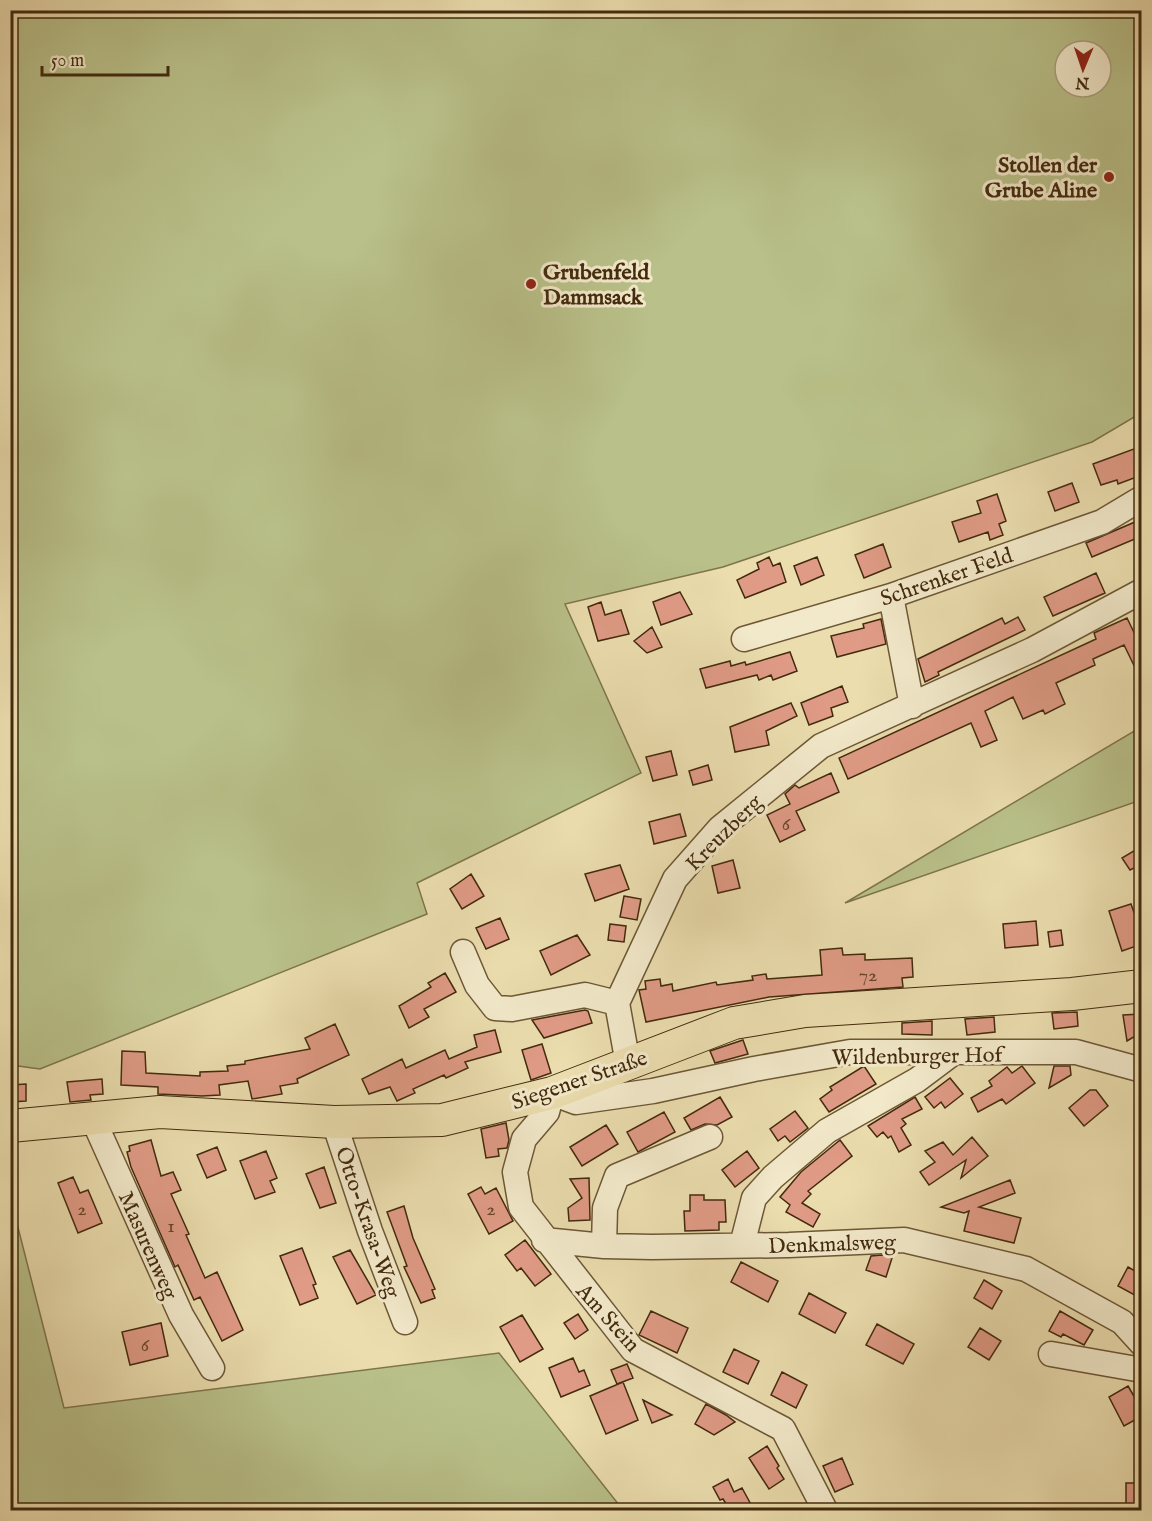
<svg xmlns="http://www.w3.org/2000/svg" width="1152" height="1521" font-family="'IM FELL English',serif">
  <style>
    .green { fill: #b9c089; stroke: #7e754c; stroke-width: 1.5; fill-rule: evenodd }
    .building { fill: #e09b86; stroke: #432a0e; stroke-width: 1.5 }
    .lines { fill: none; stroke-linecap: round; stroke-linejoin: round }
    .minor-casing { stroke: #6d5736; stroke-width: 27 }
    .major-casing { stroke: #432a0e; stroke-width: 34 }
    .minor { stroke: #f2e9ca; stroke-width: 24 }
    .major { stroke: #ebddae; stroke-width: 32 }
    .poi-dot { fill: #8f2418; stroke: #f2e9ca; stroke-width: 2 }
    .labels { text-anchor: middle; stroke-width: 6; stroke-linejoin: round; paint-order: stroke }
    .number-label { font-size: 20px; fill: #6a462c }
    .poi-label { font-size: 22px; font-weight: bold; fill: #432a0e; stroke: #f2e9ca; text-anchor: end }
    .street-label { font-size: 22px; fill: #432a0e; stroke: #f2e9ca }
  </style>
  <rect width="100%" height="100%" fill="#ebddae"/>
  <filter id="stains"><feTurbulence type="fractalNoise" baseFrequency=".00333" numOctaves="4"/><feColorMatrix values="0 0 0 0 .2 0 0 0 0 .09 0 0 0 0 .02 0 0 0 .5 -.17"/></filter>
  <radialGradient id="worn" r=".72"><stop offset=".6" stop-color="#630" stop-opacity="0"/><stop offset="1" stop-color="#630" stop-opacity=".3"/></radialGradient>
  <path class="green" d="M 11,10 L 1141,11 L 1141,413 L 1092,442 L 723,567 L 565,604 L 641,773 L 417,883 L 427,914 L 40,1069 L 11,1065 ZM 1065,51 L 1101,51 L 1101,87 L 1065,87 Z
    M 1141,727 L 1141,800 L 845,903 Z
    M 11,1200 L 64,1408 L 499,1353 L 623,1510 L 11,1510 Z"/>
  <path class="building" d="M 1142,446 L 1142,475 L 1118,484 L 1117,480 L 1101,485 L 1093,464 Z
    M 1072,483 L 1079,502 L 1055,511 L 1048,492 Z
    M 997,494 L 1006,521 L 999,524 L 1003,535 L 990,540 L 988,532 L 959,542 L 952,522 L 981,513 L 977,501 Z
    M 1142,519 L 1142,536 L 1092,557 L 1086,543 Z
    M 883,544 L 891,567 L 864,578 L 855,555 Z
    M 769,557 L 773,566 L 780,563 L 786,582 L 745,598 L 737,580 L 759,569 L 757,563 Z
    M 817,557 L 824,575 L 801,585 L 794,566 Z
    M 1096,573 L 1105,593 L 1053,616 L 1044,597 Z
    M 680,592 L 692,614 L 661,625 L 653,602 Z
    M 601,602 L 605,615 L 621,610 L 629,634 L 598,641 L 588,607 Z
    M 1018,617 L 1025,630 L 938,672 L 939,675 L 925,682 L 918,659 L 1002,618 L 1005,624 Z
    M 1127,618 L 1142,649 L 1142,682 L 1124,645 L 1093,659 L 1095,665 L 1056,683 L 1065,704 L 1045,714 L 1043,710 L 1023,719 L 1013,697 L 985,711 L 997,740 L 981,747 L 971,723 L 848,779 L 839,758 L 1096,639 L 1094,633 Z
    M 881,619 L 886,644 L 837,657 L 831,636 L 864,628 L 863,624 Z
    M 652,627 L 662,647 L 647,653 L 634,641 Z
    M 790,652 L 797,671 L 773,680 L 771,675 L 759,680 L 757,675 L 706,688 L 700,669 L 730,661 L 731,666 L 745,662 L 746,665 Z
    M 842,686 L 848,702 L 831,708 L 833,716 L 809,725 L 801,703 Z
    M 791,703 L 797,716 L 766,731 L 769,745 L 735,752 L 730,727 Z
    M 671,751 L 677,775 L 653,781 L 646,757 Z
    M 708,765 L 712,780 L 693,785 L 689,771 Z
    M 831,773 L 839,792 L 796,811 L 805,830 L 780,842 L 767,815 L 790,804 L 785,794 L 795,785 L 799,788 Z
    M 680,814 L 686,836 L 654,844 L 649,822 Z
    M 1142,846 L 1142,864 L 1130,870 L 1122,858 Z
    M 733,860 L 740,888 L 718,893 L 712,866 Z
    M 620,865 L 629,889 L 595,901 L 585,874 Z
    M 471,874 L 484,896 L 462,909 L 450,889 Z
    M 624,896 L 641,899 L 637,920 L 620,917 Z
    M 1131,904 L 1142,935 L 1142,944 L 1122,951 L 1109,911 Z
    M 500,918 L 509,939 L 486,949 L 476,928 Z
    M 1036,921 L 1038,945 L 1005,948 L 1003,924 Z
    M 610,924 L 626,926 L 624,942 L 608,940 Z
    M 1061,930 L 1063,945 L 1050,947 L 1048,932 Z
    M 577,935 L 590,955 L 551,975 L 540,951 Z
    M 842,948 L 843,955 L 865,954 L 865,960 L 912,958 L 913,977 L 902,978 L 903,987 L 769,997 L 646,1022 L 639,990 L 646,989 L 645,981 L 660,979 L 661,986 L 672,984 L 673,991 L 716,982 L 717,985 L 753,980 L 752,976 L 766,974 L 767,979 L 822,975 L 820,950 Z
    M 445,973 L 456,992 L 424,1009 L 429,1017 L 409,1028 L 399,1006 L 431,987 L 428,983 Z
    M 585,1010 L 588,1011 L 592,1023 L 544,1038 L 532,1020 Z
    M 1077,1012 L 1078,1026 L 1054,1029 L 1052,1013 Z
    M 1142,1014 L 1142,1032 L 1127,1041 L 1123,1015 Z
    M 994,1017 L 995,1032 L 967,1035 L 965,1019 Z
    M 932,1021 L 932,1035 L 902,1034 L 902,1023 Z
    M 335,1024 L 349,1055 L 297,1079 L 298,1083 L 280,1086 L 282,1094 L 252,1099 L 248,1081 L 219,1085 L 220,1095 L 202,1096 L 158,1094 L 158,1087 L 121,1085 L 122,1051 L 145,1052 L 146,1073 L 200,1076 L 200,1072 L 228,1071 L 227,1066 L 245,1064 L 245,1061 L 310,1049 L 305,1038 Z
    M 495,1030 L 501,1052 L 465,1062 L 468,1068 L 446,1078 L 444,1075 L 413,1089 L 415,1093 L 397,1101 L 390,1087 L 369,1094 L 362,1079 L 402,1059 L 406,1068 L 445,1050 L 449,1059 L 477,1047 L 474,1035 Z
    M 743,1040 L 748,1054 L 715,1063 L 710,1051 Z
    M 542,1044 L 551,1073 L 531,1080 L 522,1050 Z
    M 864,1066 L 876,1084 L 829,1112 L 820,1099 L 832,1090 L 830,1087 Z
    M 1022,1066 L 1035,1083 L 1006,1104 L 1002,1099 L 978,1112 L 971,1098 L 992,1086 L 989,1081 L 1007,1067 L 1012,1073 Z
    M 1054,1066 L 1070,1066 L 1071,1075 L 1049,1088 Z
    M 950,1078 L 963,1094 L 945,1108 L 941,1102 L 934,1108 L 925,1097 Z
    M 102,1079 L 103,1094 L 90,1095 L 91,1100 L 70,1102 L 67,1082 Z
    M 26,1084 L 26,1101 L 10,1102 L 10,1085 Z
    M 1090,1090 L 1096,1090 L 1108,1106 L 1084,1126 L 1069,1108 Z
    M 720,1097 L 732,1117 L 717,1125 L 705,1124 L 691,1130 L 684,1118 Z
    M 915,1097 L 922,1109 L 902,1119 L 906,1124 L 901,1128 L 911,1145 L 899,1152 L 891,1136 L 888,1138 L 883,1132 L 877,1137 L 868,1126 Z
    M 795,1111 L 808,1128 L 790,1142 L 785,1136 L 778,1141 L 770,1129 Z
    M 664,1112 L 675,1132 L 638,1152 L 627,1132 Z
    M 506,1123 L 509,1140 L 507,1148 L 498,1149 L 499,1156 L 486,1158 L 481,1129 Z
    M 606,1125 L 618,1144 L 582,1166 L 570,1147 Z
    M 972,1137 L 988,1156 L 961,1178 L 966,1160 L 929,1185 L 920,1172 L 935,1162 L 925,1151 L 943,1142 L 953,1155 Z
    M 151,1140 L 161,1176 L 173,1172 L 181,1190 L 171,1194 L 189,1234 L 186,1235 L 205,1278 L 217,1272 L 243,1330 L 222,1341 L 200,1297 L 194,1300 L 178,1265 L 175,1267 L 131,1167 L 127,1152 L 130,1151 L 129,1146 Z
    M 840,1140 L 852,1156 L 808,1191 L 811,1194 L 802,1203 L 820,1214 L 813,1227 L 786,1212 L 790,1205 L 780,1197 L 801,1172 Z
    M 217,1147 L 226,1170 L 207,1178 L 197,1155 Z
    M 266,1151 L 277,1178 L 270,1181 L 275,1192 L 255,1199 L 240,1161 Z
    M 747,1151 L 759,1168 L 735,1187 L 722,1170 Z
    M 324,1167 L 336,1203 L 320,1208 L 306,1174 Z
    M 73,1177 L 80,1193 L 88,1190 L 102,1223 L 78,1233 L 58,1183 Z
    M 589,1178 L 590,1220 L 569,1221 L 568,1208 L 582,1198 L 570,1179 Z
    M 1010,1180 L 1015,1193 L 979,1207 L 1021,1218 L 1014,1243 L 964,1231 L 969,1211 L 964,1213 L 941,1207 Z
    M 481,1187 L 485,1194 L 496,1188 L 513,1221 L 489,1234 L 468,1194 Z
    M 690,1195 L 704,1195 L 704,1200 L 725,1200 L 726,1222 L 719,1222 L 719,1230 L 685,1231 L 684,1211 L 690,1211 Z
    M 404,1206 L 413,1238 L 435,1289 L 432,1290 L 435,1298 L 421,1303 L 404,1267 L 407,1266 L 387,1212 Z
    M 525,1240 L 551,1274 L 535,1286 L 521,1268 L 517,1271 L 505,1255 Z
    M 302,1248 L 316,1284 L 313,1285 L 318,1298 L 300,1305 L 280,1256 Z
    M 350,1250 L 376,1295 L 357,1304 L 333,1257 Z
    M 882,1255 L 892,1258 L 886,1277 L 866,1270 L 871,1256 Z
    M 741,1262 L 778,1281 L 768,1302 L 731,1282 Z
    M 1128,1267 L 1142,1275 L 1142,1299 L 1118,1286 Z
    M 984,1280 L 1002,1291 L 992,1309 L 974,1298 Z
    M 809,1293 L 846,1313 L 835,1333 L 799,1314 Z
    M 651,1311 L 688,1328 L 677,1353 L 639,1335 Z
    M 1060,1311 L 1093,1330 L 1084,1345 L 1063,1334 L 1061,1337 L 1049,1331 Z
    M 578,1314 L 588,1330 L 575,1339 L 564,1323 Z
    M 522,1315 L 543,1349 L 520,1362 L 500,1327 Z
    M 161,1323 L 168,1356 L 130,1365 L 122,1332 Z
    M 877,1324 L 914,1344 L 903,1364 L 866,1345 Z
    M 980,1328 L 1001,1341 L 989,1360 L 968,1347 Z
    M 734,1349 L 759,1361 L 748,1384 L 723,1372 Z
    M 573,1358 L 579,1372 L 584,1370 L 590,1385 L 561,1397 L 549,1368 Z
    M 627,1364 L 633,1378 L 617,1384 L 611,1370 Z
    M 782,1372 L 807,1385 L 796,1408 L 771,1395 Z
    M 623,1382 L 638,1420 L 606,1434 L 590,1396 Z
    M 1128,1386 L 1142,1410 L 1142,1416 L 1124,1426 L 1109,1397 Z
    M 643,1400 L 672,1415 L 652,1423 Z
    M 706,1404 L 726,1415 L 735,1422 L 714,1435 L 695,1424 Z
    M 767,1446 L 779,1466 L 777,1468 L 784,1479 L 769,1489 L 749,1458 Z
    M 842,1458 L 853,1484 L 835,1492 L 823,1466 Z
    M 728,1479 L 734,1492 L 742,1488 L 754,1510 L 730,1510 L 723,1499 L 720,1500 L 713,1487 Z
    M 1126,1483 L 1142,1483 L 1142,1509 L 1126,1509 Z"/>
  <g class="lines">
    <defs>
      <path id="minor" d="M 891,596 L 912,706
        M 744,639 L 891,596 L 1102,522 L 1142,498
        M 463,952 L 477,985 L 495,1008 L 512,1009 L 585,995 L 617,1003
        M 628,1064 L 617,1003 L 675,879 L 720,828 L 821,746 L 1032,650 L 1142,591
        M 93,1119 L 181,1315 L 212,1368
        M 334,1122 L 370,1231 L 405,1322
        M 544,1240 L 604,1246 L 652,1247 L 789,1245 L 904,1240 L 1026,1269 L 1122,1322 L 1142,1344
        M 742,1245 L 754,1198 L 773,1177 L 827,1131 L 917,1080 L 953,1053
        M 604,1246 L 605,1208 L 617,1176 L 710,1137
        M 1051,1354 L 1142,1370
        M 825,1510 L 783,1429 L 633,1350 L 521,1207 L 515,1172 L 524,1139 L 547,1112 L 552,1093 L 576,1102 L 653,1091 L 754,1069 L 850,1052 L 1076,1052 L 1142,1070"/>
      <path id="major" d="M 10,1126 L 160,1112 L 334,1122 L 442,1120 L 552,1093 L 734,1023 L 805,1011 L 1072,994 L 1142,986"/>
    </defs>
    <use href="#minor" class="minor-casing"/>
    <use href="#major" class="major-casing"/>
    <use href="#minor" class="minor"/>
    <use href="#major" class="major"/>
  </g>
  <g class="poi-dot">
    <circle cx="1109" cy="177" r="6"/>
    <circle cx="531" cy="284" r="6"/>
  </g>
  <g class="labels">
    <g class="number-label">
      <text x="786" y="830">6</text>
      <text x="868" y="981">72</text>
      <text x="82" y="1215">2</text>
      <text x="491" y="1215">2</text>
      <text x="171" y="1232">1</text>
      <text x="145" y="1351">6</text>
    </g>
    <g class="poi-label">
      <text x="1097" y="172">Stollen der<tspan x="1097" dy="25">Grube Aline</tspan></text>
      <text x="543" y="279" text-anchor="start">Grubenfeld<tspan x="543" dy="25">Dammsack</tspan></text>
    </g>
    <g class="street-label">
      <text transform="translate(946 576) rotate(-19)" y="8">Schrenker Feld</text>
      <text transform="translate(723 832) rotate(-45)" y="8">Kreuzberg</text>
      <text transform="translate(917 1055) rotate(-1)" y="8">Wildenburger Hof</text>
      <text transform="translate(579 1079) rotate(-19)" y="8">Siegener Straße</text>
      <text transform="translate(369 1222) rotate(71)" y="8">Otto-Krasa-Weg</text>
      <text transform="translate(832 1243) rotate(-2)" y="8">Denkmalsweg</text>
      <text transform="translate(149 1245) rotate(66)" y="8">Masurenweg</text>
      <text transform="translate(609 1317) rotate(48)" y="8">Am Stein</text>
    </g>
  </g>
  <rect width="1152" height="1521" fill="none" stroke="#ebddae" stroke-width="36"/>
  <rect x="12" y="12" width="1128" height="1497" fill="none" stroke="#432a0e" stroke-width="3"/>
  <rect x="18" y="18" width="1116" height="1485" fill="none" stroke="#432a0e" stroke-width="1.5"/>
  <g transform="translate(1083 69) rotate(182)"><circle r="28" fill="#f2e9ca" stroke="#ac9d7f" stroke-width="1.5"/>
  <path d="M0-4.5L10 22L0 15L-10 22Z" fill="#8f2418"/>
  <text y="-9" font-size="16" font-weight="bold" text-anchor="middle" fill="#432a0e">N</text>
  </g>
  <path d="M42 66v9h126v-9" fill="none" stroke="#432a0e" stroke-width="3"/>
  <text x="51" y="66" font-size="18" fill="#432a0e" stroke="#f2e9ca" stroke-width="4.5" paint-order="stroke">50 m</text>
  <rect width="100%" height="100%" filter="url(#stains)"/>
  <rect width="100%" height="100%" fill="url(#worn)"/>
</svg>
